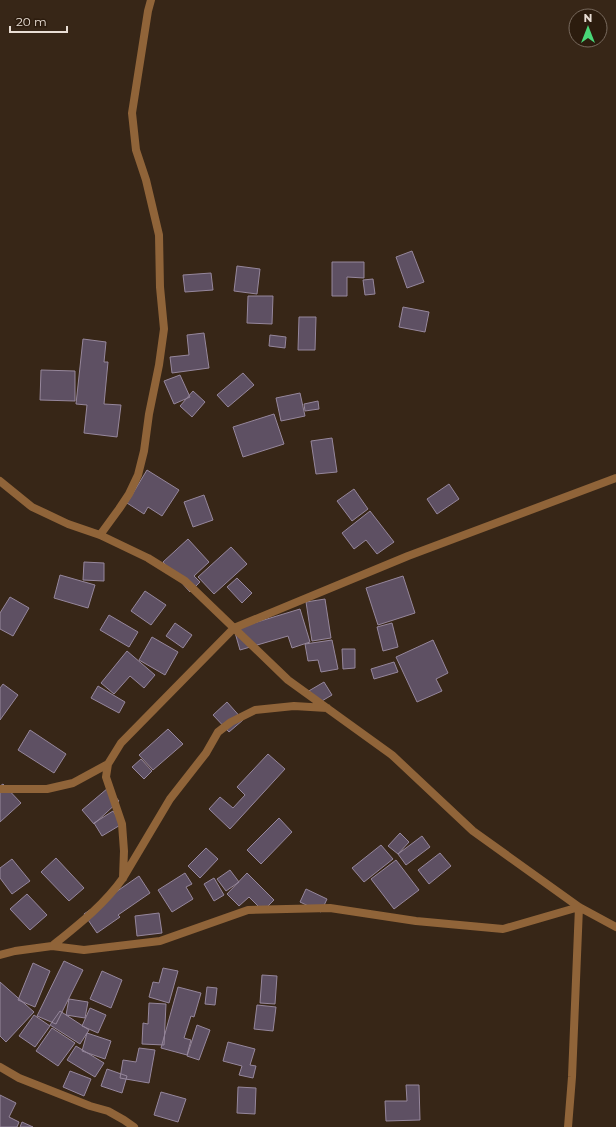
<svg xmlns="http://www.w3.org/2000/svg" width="616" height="1127" font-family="Montserrat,sans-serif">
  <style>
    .building { fill: #5e5063; stroke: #96879c }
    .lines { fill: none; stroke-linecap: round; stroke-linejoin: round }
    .minor { stroke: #906439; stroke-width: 8 }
  </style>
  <rect width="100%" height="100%" fill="#372617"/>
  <path class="building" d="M 412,251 L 424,282 L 407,288 L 396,257 Z
    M 332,262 L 364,262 L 364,278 L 347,277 L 347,296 L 332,296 Z
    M 237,266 L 260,269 L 257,294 L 234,291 Z
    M 211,273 L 213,290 L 185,292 L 183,275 Z
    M 373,279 L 375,294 L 365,295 L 363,280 Z
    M 248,296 L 273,296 L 272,324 L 247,323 Z
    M 403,307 L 429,312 L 425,332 L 399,327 Z
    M 299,317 L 316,317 L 315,350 L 298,350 Z
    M 204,333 L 209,368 L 172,373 L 170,357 L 189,355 L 187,335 Z
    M 270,335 L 286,337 L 285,348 L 269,346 Z
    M 83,339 L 106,342 L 104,362 L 108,362 L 104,404 L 121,405 L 117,437 L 84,433 L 87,405 L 76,404 Z
    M 41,370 L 75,371 L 75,401 L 40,400 Z
    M 243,373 L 254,385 L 228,407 L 217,395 Z
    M 180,375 L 190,397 L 174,404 L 164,381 Z
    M 193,391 L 205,402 L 192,417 L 180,406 Z
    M 300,393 L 305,416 L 281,421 L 276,398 Z
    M 318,401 L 319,409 L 305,411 L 304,404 Z
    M 274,414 L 284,444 L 243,457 L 233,427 Z
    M 332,438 L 337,472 L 316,474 L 311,441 Z
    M 147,470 L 179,490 L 162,516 L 148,507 L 144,514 L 127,503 Z
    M 449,484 L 459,499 L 437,514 L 427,499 Z
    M 354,489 L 368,509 L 352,521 L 337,501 Z
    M 204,495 L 213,520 L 193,527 L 184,502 Z
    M 370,511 L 394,542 L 377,554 L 366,540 L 354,549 L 342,533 Z
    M 188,539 L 209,562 L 194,576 L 200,582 L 190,592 L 163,562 Z
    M 231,547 L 247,564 L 214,594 L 198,577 Z
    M 84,562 L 104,563 L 104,581 L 83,580 Z
    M 60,575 L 95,585 L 88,608 L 54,598 Z
    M 403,576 L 415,613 L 378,625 L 366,588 Z
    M 237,578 L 252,593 L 242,603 L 227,587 Z
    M 145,591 L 166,605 L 151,625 L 131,611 Z
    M 10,597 L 29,608 L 13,636 L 0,629 L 0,613 Z
    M 325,599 L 331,638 L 312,641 L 306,602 Z
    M 300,609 L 310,642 L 292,648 L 288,636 L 240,650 L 234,629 Z
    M 109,615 L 138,632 L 129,647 L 100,630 Z
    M 175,623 L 192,635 L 183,648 L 166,636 Z
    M 392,623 L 398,647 L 383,651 L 377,627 Z
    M 152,637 L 178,652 L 165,675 L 139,660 Z
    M 332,640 L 338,669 L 321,672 L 318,660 L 308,661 L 305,644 Z
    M 433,640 L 448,673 L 436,679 L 442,691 L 417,702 L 396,657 Z
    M 342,649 L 355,649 L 355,668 L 343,669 Z
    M 127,651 L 155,675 L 144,688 L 130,676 L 114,694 L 101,683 Z
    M 394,662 L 398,672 L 374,679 L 371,669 Z
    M 324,682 L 332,695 L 315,705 L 307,692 Z
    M 3,684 L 18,695 L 0,720 L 0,688 Z
    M 98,686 L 125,702 L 119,713 L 91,698 Z
    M 227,702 L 243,720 L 229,732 L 213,715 Z
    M 168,729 L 183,744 L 153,770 L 139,755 Z
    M 30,730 L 66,754 L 54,773 L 18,750 Z
    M 268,754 L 285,769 L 230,829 L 209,809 L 220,797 L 233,808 L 245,795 L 237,787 Z
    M 141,759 L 152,771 L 144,779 L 132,767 Z
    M 3,784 L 21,803 L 0,822 L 0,786 Z
    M 108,788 L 119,801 L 94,824 L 82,810 Z
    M 113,811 L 122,824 L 102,836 L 94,823 Z
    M 279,818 L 292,832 L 261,864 L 247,850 Z
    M 400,833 L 409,842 L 398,854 L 388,846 Z
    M 422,836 L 430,847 L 406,865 L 398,854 Z
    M 381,845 L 393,859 L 364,882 L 352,868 Z
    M 206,848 L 218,859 L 200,878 L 188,866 Z
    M 440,853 L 451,866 L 429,884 L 418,870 Z
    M 56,858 L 84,888 L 69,901 L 41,872 Z
    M 12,859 L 30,881 L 12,894 L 0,878 L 0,868 Z
    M 396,860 L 419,890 L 394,909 L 371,879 Z
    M 230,870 L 239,882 L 226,891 L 217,879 Z
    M 185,873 L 192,884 L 186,887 L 193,899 L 172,912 L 158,890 Z
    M 247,873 L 274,900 L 263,911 L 249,897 L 239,906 L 227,894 Z
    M 139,876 L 150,893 L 118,915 L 120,917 L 97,933 L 84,914 Z
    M 214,878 L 224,895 L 214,901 L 204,884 Z
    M 306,889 L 327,899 L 321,912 L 300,902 Z
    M 27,894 L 47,915 L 30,930 L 10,909 Z
    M 159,913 L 162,933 L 137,936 L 135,916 Z
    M 64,961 L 83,970 L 56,1024 L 37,1016 Z
    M 33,963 L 50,971 L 35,1007 L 18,1000 Z
    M 163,968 L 178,971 L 169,1003 L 149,997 L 153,982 L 159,983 Z
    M 102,971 L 122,980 L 111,1008 L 90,999 Z
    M 262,975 L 277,976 L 275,1004 L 260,1003 Z
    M 0,982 L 34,1012 L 6,1042 L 0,1036 Z
    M 178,987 L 201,993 L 194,1017 L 191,1016 L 184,1038 L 191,1040 L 187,1055 L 161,1048 Z
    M 207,987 L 217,988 L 215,1005 L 205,1004 Z
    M 69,999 L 88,1002 L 85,1018 L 66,1015 Z
    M 149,1003 L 166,1004 L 164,1045 L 142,1044 L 143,1023 L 148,1024 Z
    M 257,1005 L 276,1007 L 273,1031 L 254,1029 Z
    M 90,1008 L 106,1015 L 98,1033 L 82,1026 Z
    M 60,1011 L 89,1030 L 80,1044 L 50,1025 Z
    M 34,1015 L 50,1026 L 35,1047 L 19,1036 Z
    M 197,1025 L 210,1030 L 199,1060 L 187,1056 Z
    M 52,1028 L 75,1043 L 58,1066 L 36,1051 Z
    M 87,1033 L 111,1041 L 105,1059 L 82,1051 Z
    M 228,1042 L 255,1049 L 250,1065 L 256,1066 L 253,1078 L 239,1075 L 242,1066 L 223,1061 Z
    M 76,1046 L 104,1063 L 95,1077 L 67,1060 Z
    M 139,1048 L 155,1050 L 149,1083 L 120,1078 L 123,1060 L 136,1062 Z
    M 107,1069 L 127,1076 L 122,1093 L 101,1086 Z
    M 70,1071 L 91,1079 L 84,1096 L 63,1087 Z
    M 406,1085 L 419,1085 L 420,1120 L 386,1121 L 385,1101 L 407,1101 Z
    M 238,1087 L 256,1088 L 255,1114 L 237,1113 Z
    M 161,1092 L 186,1099 L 178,1122 L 154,1115 Z
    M 0,1095 L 16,1103 L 9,1117 L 19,1122 L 17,1127 L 0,1127 Z
    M 22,1122 L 33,1127 L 20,1127 Z"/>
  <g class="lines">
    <path class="minor" d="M 0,481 L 32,507 L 68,524 L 100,535 L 148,558 L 185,581 L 288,680 L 392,755 L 473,831 L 579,907 L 616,927
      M 100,535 L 119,509 L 129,494 L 138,475 L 144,451 L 149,414 L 159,365 L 164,329 L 160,287 L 159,235 L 146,180 L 136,150 L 132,113 L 148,11 L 151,0
      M 0,789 L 47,789 L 73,783 L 108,764
      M 123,878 L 124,851 L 122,824 L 106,777 L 108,764 L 121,743 L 234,628 L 408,556 L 616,478
      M 52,946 C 78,925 104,905 123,878 L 170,799 L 206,753 L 218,732 L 231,722 L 255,710 L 294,706 L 327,708
      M 0,955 L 15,951 L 52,946 L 84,950 L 160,941 L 248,910 L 330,908 L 416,921 L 503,929 L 579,907 L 572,1077 L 568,1127
      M 0,1067 L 19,1078 L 90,1106 L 108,1111 L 124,1120 L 134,1127"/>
  </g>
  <g transform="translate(588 28)"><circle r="19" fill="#2c1c0e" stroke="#786a5e"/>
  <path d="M0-3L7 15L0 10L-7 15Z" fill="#49d778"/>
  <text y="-6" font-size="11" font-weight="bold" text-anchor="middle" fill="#e9ded5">N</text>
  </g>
  <path d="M10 26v6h57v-6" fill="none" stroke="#e9ded5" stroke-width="2"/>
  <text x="16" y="26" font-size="12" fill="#e9ded5" stroke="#2c1c0e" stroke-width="3" paint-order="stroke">20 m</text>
</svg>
